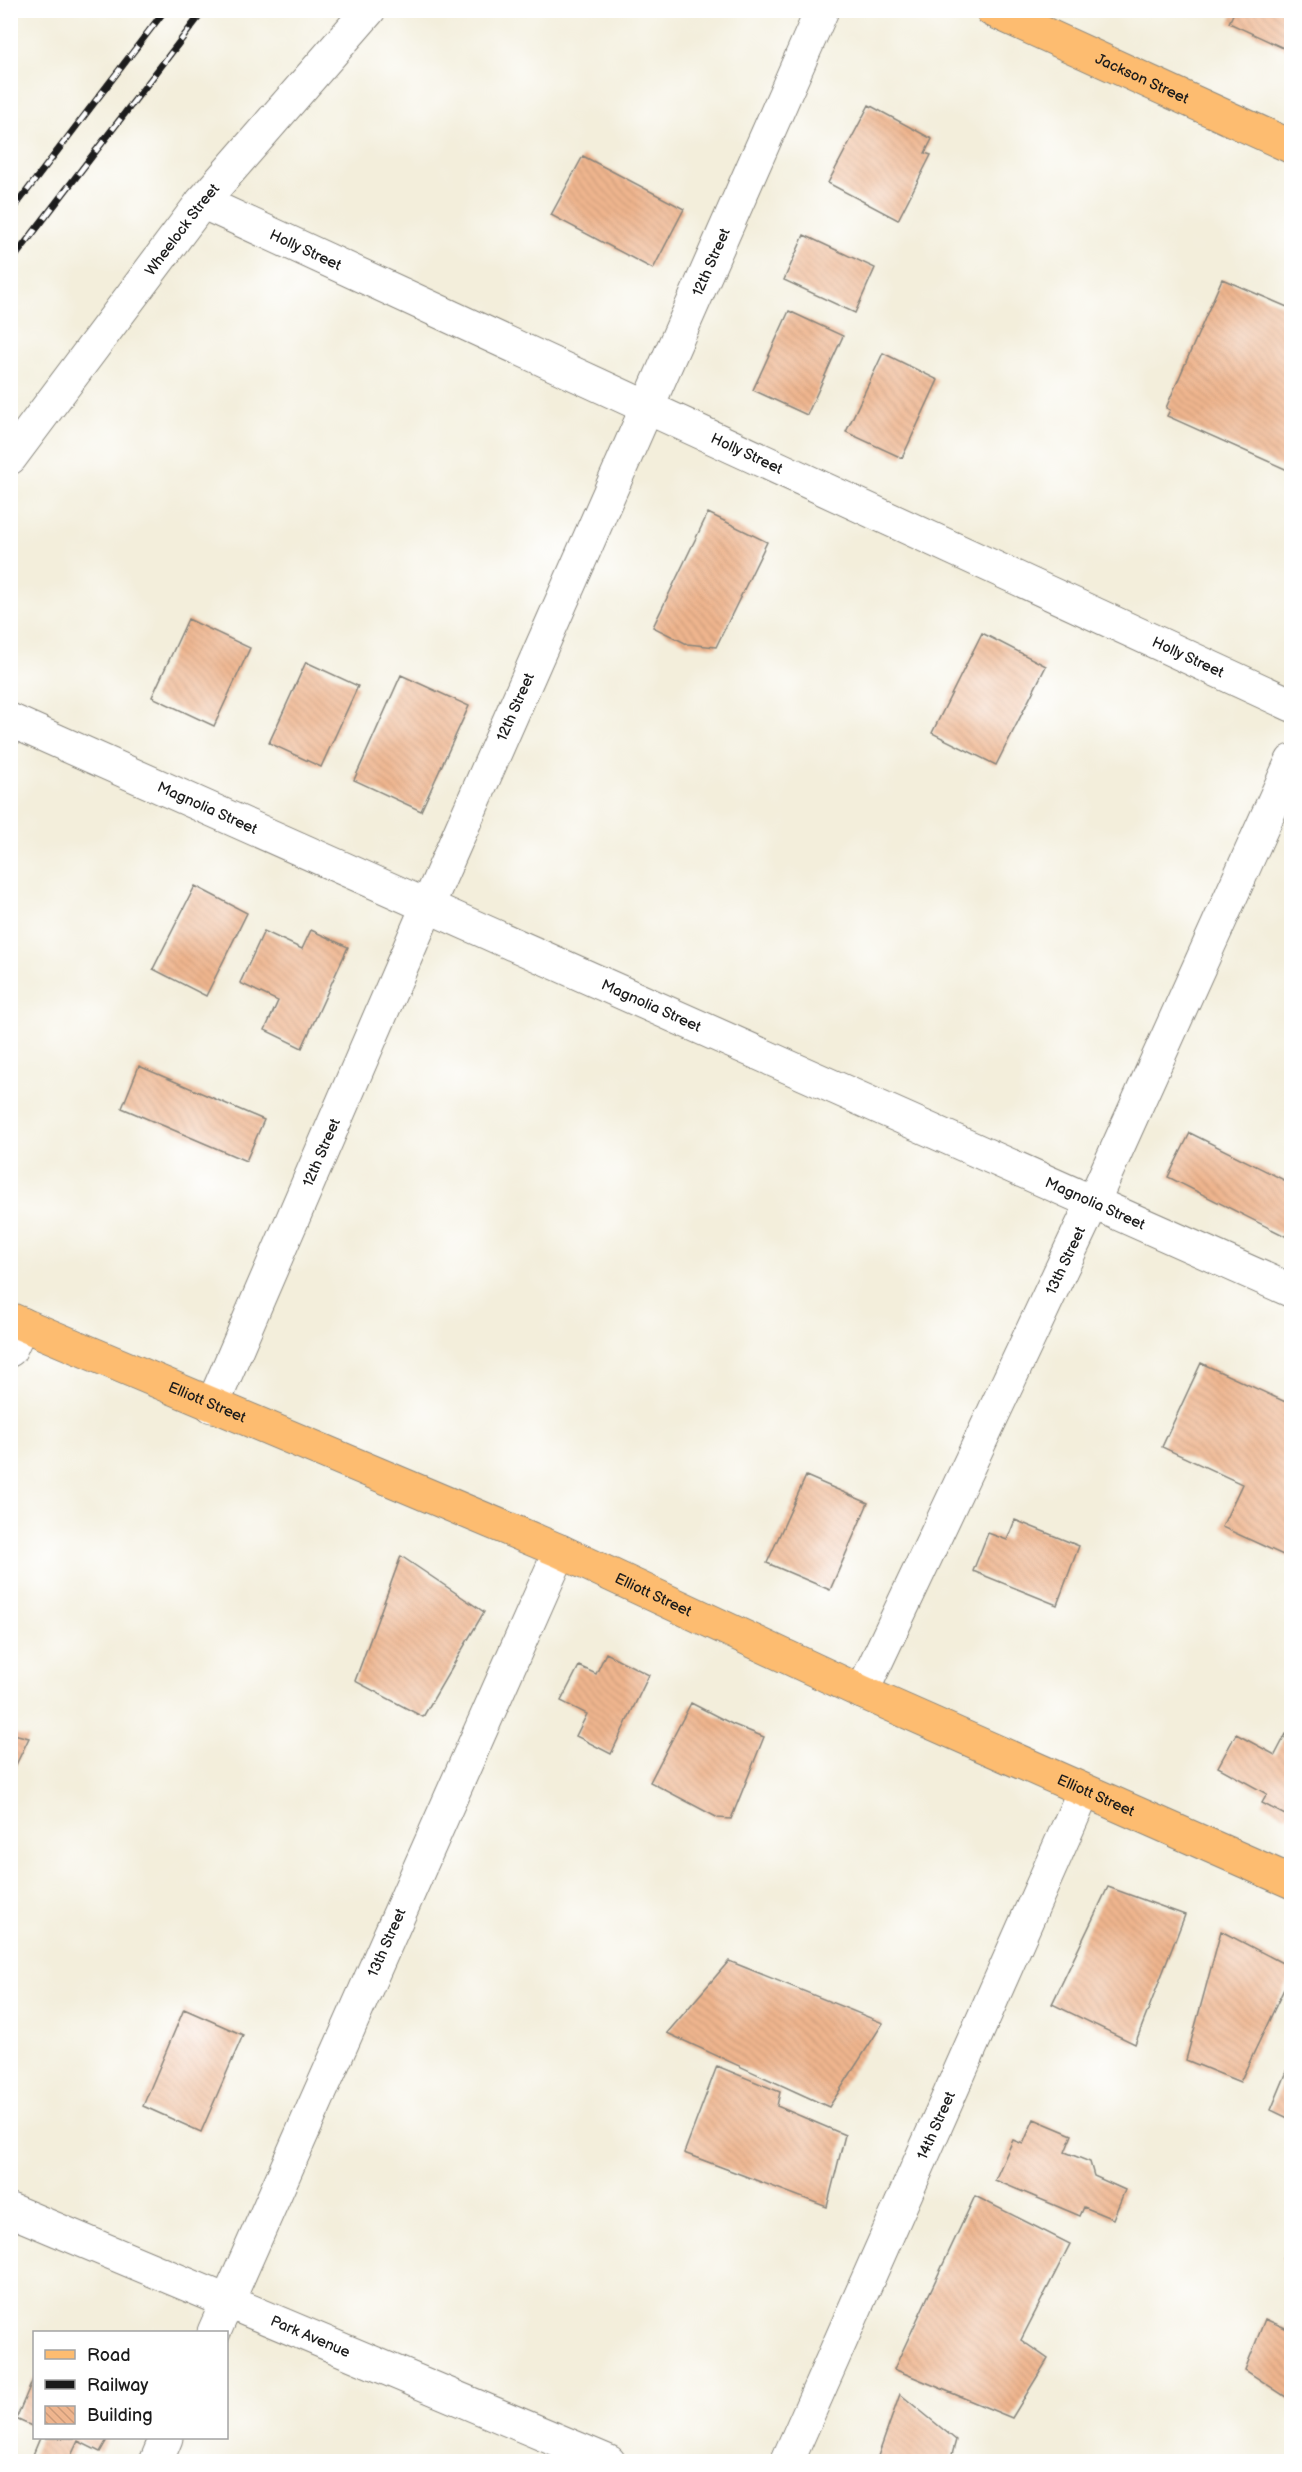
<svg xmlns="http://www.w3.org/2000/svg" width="1302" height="2472" font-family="'Balsamiq Sans',sans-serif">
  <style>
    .building { fill: url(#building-back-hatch) }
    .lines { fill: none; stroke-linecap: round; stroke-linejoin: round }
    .minor-casing { stroke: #88857c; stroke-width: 35 }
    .major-casing { stroke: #88857c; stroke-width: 35 }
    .minor { stroke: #fff; stroke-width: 33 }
    .major { stroke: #fdbc70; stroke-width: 33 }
    .rail-casing { stroke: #1c1c1c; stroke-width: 7 }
    .rail { stroke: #fff; stroke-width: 4.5; stroke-dasharray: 14; stroke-linecap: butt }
    .labels { text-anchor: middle; stroke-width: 4.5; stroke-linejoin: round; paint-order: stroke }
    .street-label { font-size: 15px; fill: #1c1c1c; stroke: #fff }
  </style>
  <defs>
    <pattern id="building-back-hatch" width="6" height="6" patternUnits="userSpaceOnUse" patternTransform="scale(1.5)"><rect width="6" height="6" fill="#efb58e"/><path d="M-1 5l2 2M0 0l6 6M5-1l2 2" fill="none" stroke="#cc9b7a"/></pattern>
  </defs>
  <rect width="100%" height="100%" fill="#fff"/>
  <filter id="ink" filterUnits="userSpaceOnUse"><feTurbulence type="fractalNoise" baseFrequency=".0167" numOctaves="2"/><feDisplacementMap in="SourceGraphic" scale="12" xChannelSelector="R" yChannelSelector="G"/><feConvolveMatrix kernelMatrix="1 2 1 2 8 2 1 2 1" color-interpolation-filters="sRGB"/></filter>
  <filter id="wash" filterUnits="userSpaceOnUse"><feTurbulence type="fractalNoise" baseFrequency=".008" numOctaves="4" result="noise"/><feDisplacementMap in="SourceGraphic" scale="24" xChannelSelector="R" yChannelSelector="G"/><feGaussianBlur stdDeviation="1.35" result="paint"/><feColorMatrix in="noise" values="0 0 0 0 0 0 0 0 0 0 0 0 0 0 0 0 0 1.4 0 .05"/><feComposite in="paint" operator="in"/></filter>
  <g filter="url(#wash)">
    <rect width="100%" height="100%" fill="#f3eedb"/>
    <g id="blocks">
      <path class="building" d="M 1235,10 L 1292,10 L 1292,52 L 1229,23 Z
        M 869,105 L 932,139 L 925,153 L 931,155 L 898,220 L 828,183 Z
        M 583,156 L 684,209 L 653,269 L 551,215 Z
        M 804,235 L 875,268 L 855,313 L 784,280 Z
        M 1222,279 L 1292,309 L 1292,472 L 1167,416 L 1170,410 L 1166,408 Z
        M 789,311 L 843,336 L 807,415 L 753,390 Z
        M 883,353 L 938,380 L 902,458 L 846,432 Z
        M 708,513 L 767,542 L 716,647 L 687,644 L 653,627 Z
        M 188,619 L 250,648 L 214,726 L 152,697 Z
        M 982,633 L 1046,666 L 996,765 L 932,733 Z
        M 306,662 L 358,686 L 321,767 L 269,743 Z
        M 401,675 L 469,706 L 421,811 L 354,780 Z
        M 195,886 L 247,913 L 206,996 L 153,969 Z
        M 311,930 L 348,947 L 302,1048 L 265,1030 L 278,1001 L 240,983 L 264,931 L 302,949 Z
        M 139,1066 L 264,1120 L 246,1161 L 122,1108 Z
        M 1190,1133 L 1292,1184 L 1292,1227 L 1287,1237 L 1168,1177 Z
        M 1201,1363 L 1292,1405 L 1292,1559 L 1222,1527 L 1242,1484 L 1162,1447 Z
        M 806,1476 L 868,1503 L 830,1590 L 767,1563 Z
        M 1015,1520 L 1079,1546 L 1057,1605 L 973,1571 L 988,1533 L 1007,1540 Z
        M 401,1556 L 484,1612 L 423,1717 L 355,1681 Z
        M 606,1653 L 649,1675 L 611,1754 L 576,1736 L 587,1714 L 561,1701 L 579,1666 L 596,1674 Z
        M 691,1703 L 732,1724 L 764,1737 L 731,1819 L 718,1818 L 650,1782 Z
        M 10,1733 L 29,1738 L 10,1777 Z
        M 1236,1734 L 1275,1755 L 1286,1734 L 1292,1737 L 1292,1808 L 1287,1816 L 1262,1803 L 1267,1794 L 1218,1767 Z
        M 1108,1887 L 1185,1915 L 1135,2044 L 1052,2004 Z
        M 1221,1931 L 1292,1968 L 1292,1972 L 1240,2082 L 1186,2060 Z
        M 729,1961 L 883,2023 L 829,2107 L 667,2033 Z
        M 184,2009 L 243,2035 L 201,2132 L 143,2106 Z
        M 1291,2062 L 1292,2062 L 1292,2120 L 1271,2110 Z
        M 717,2066 L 780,2092 L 777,2106 L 845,2135 L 827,2207 L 684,2153 Z
        M 1034,2119 L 1072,2135 L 1065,2152 L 1090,2162 L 1094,2176 L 1125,2190 L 1113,2219 L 1084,2207 L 1080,2216 L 995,2180 L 1013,2140 L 1023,2144 Z
        M 975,2196 L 1070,2244 L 1021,2340 L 1048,2359 L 1012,2418 L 894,2369 Z
        M 1291,2238 L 1292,2238 L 1292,2265 L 1283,2260 Z
        M 1265,2319 L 1292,2331 L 1292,2401 L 1245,2370 Z
        M 34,2377 L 34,2427 L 16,2419 Z
        M 900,2394 L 956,2440 L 950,2462 L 876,2462 Z
        M 40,2438 L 108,2438 L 100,2452 L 78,2441 L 68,2462 L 30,2462 Z"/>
    </g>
  </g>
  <g filter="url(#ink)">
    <use href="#blocks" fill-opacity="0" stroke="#88857c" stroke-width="1.5"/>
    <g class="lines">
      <defs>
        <g id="minor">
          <path id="s1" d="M 202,202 L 1292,705"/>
          <path id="s2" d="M 10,458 L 202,202 L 369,10"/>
          <path id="s3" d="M 10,720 L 1292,1291"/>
          <path d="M 10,1350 L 22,1324"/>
          <path id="s4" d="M 212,1406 L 428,905 L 822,10"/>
          <path id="s5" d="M 862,1692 L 1093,1202 L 1292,761"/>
          <path id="s6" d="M 10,2210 L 609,2462"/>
          <path id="s7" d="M 214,2332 L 560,1551"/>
          <path d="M 156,2462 L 166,2438"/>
          <path id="s8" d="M 787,2462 L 1084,1791"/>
        </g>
        <g id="major">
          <path id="s9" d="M 992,10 L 1292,147"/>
          <path id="s10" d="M 10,1319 L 560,1551 L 862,1692 L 1292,1882"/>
        </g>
      </defs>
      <use href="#minor" class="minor-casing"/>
      <use href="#major" class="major-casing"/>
      <use href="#minor" class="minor"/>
      <use href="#major" class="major"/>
      <defs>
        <path id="rail" d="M 10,213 L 165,10
          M 10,263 L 204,10"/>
      </defs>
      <use href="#rail" class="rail-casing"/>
      <use href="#rail" class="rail"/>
    </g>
  </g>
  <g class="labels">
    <g class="street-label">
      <text dy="5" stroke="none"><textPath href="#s9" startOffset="165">Jackson Street</textPath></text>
      <text dy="5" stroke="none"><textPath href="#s2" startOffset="286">Wheelock Street</textPath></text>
      <text dy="5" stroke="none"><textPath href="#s1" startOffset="114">Holly Street</textPath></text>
      <text dy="5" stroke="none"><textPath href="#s4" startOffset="1248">12th Street</textPath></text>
      <text dy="5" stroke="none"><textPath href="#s1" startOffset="600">Holly Street</textPath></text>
      <text dy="5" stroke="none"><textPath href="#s1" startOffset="1086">Holly Street</textPath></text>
      <text dy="5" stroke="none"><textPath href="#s4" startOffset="762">12th Street</textPath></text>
      <text dy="5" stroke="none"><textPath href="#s3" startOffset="216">Magnolia Street</textPath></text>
      <text dy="5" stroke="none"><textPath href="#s3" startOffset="702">Magnolia Street</textPath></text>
      <text dy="5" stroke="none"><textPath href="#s4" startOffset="276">12th Street</textPath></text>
      <text dy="5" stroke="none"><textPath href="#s3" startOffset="1188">Magnolia Street</textPath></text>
      <text dy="5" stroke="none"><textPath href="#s5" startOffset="477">13th Street</textPath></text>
      <text dy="5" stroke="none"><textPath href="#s10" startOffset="214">Elliott Street</textPath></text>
      <text dy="5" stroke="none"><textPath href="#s10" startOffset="700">Elliott Street</textPath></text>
      <text dy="5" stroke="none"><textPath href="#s10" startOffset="1186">Elliott Street</textPath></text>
      <text dy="5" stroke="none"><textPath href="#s7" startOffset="426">13th Street</textPath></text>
      <text dy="5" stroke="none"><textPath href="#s8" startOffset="368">14th Street</textPath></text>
      <text dy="5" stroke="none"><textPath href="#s6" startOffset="326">Park Avenue</textPath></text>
    </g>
  </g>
  <rect width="1302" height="2472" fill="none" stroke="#fff" stroke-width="36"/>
  <rect x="33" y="2331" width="195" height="108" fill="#ffffff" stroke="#a4a4a4" stroke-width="1.5"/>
  <rect x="45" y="2350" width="30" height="9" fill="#fdbc70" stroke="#a4a4a4" stroke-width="1.5"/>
  <text x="87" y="2361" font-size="18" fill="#1c1c1c">Road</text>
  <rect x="45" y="2380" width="30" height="9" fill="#1c1c1c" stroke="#a4a4a4" stroke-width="1.5"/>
  <text x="87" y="2391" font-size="18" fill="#1c1c1c">Railway</text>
  <rect x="45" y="2406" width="30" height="18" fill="url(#building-back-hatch)" stroke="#a4a4a4" stroke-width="1.5"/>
  <text x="87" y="2421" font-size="18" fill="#1c1c1c">Building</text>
</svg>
